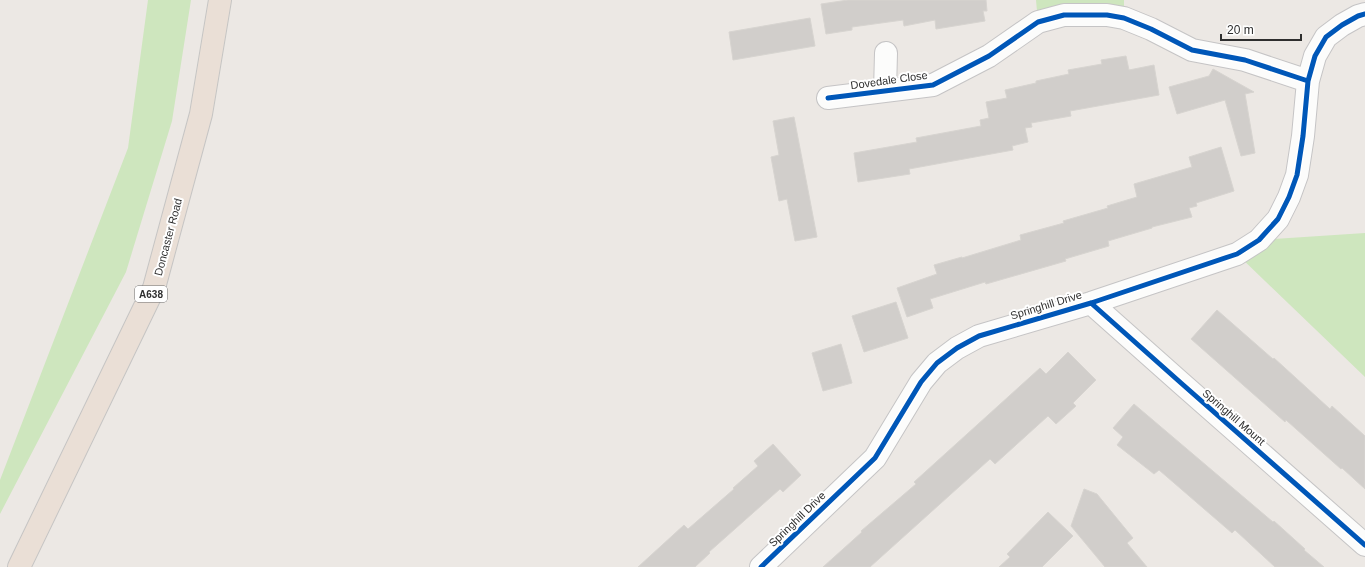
<svg xmlns="http://www.w3.org/2000/svg" width="1365" height="567" font-family="Helvetica,sans-serif">
  <style>
    .green { fill: #cee6be }
    .building { fill: #d1cecb; stroke: #d7d4d0 }
    .lines { fill: none; stroke-linecap: round; stroke-linejoin: round }
    .minor-casing { stroke: #c5c4c5; stroke-width: 24 }
    .highway-casing { stroke: #c6c5c4; stroke-width: 24 }
    .minor { stroke: #fcfcfb; stroke-width: 22 }
    .highway { stroke: #eadfd6; stroke-width: 22 }
    .cycleway-casing { stroke: #fff; stroke-width: 8 }
    .cycleway { stroke: #0057b8; stroke-width: 5 }
    .labels { text-anchor: middle; stroke-width: 4; stroke-linejoin: round; paint-order: stroke }
    .shield { fill: #fff; stroke: #6d6d6d; stroke-width: 1 }
    .shield-label { font-size: 10px; font-weight: bold; fill: #2e2e2e }
    .street-label { font-size: 11px; fill: #2e2e2e; stroke: #fff }
  </style>
  <rect width="100%" height="100%" fill="#ece8e4"/>
  <path class="green" d="M 148,0 L 191,0 L 172,121 L 126,272 L 0,514 L 0,480 L 128,148 Z
    M 1036,0 L 1124,0 L 1124,18 L 1038,22 Z
    M 1365,233 L 1365,377 L 1237,254 L 1259,240 Z"/>
  <path class="building" d="M 848,0 L 986,0 L 987,11 L 983,11 L 985,21 L 936,29 L 935,20 L 904,26 L 903,20 L 852,27 L 852,30 L 826,34 L 821,4 Z
    M 810,18 L 815,46 L 733,60 L 729,32 Z
    M 1126,56 L 1129,70 L 1154,65 L 1159,95 L 1070,111 L 1071,116 L 1031,123 L 1032,127 L 1025,128 L 1028,142 L 1012,146 L 1013,150 L 909,169 L 910,174 L 858,182 L 854,153 L 917,142 L 916,138 L 981,126 L 980,120 L 989,118 L 986,102 L 1007,98 L 1005,90 L 1036,83 L 1036,81 L 1069,74 L 1068,70 L 1102,64 L 1101,60 Z
    M 1213,69 L 1254,92 L 1245,94 L 1255,153 L 1241,156 L 1225,100 L 1177,114 L 1169,87 L 1209,76 Z
    M 794,117 L 817,237 L 795,241 L 787,199 L 779,201 L 771,157 L 779,155 L 773,121 Z
    M 1221,147 L 1234,191 L 1196,203 L 1197,206 L 1189,208 L 1192,217 L 1152,227 L 1152,228 L 1108,241 L 1109,246 L 1065,259 L 1066,261 L 986,284 L 985,282 L 930,299 L 933,308 L 907,317 L 897,288 L 937,274 L 934,265 L 962,257 L 962,258 L 1021,240 L 1020,235 L 1064,223 L 1063,221 L 1108,208 L 1107,206 L 1137,197 L 1134,184 L 1192,167 L 1189,157 Z
    M 896,302 L 908,338 L 864,352 L 852,316 Z
    M 1217,310 L 1273,359 L 1274,358 L 1330,409 L 1332,406 L 1365,436 L 1365,489 L 1342,468 L 1341,469 L 1286,420 L 1285,422 L 1191,339 Z
    M 841,344 L 852,383 L 823,391 L 812,353 Z
    M 1068,352 L 1096,380 L 1073,403 L 1076,406 L 1056,424 L 1048,416 L 995,464 L 990,459 L 870,567 L 823,567 L 862,532 L 861,531 L 916,484 L 914,482 L 1040,368 L 1046,374 Z
    M 1134,404 L 1273,522 L 1274,521 L 1305,549 L 1304,550 L 1324,567 L 1275,567 L 1235,530 L 1232,533 L 1159,470 L 1154,474 L 1117,445 L 1123,437 L 1113,428 Z
    M 773,444 L 801,475 L 783,492 L 780,489 L 709,552 L 710,553 L 695,567 L 638,567 L 684,525 L 688,529 L 734,489 L 733,488 L 758,466 L 754,461 Z
    M 1084,489 L 1097,494 L 1133,538 L 1127,543 L 1147,567 L 1105,567 L 1071,526 Z
    M 1048,512 L 1073,536 L 1042,567 L 999,567 L 1010,557 L 1007,554 Z"/>
  <g class="lines">
    <defs>
      <path id="minor" d="M 885,91 L 886,53
        M 828,98 L 933,85 L 989,56 L 1038,22 L 1064,15 L 1107,15 L 1124,18 L 1151,29 L 1192,50 L 1245,60 L 1308,81
        M 1091,303 L 1181,383 L 1365,545
        M 761,567 L 875,458 L 921,382 L 937,363 L 957,348 L 979,336 L 1091,303 L 1237,254 L 1259,240 L 1278,219 L 1289,197 L 1297,175 L 1303,136 L 1308,81 L 1315,56 L 1326,37 L 1342,25 L 1358,16 L 1365,14"/>
      <path id="highway" d="M 19,567 L 154,288 L 201,114 L 220,0"/>
    </defs>
    <use href="#minor" class="minor-casing"/>
    <use href="#highway" class="highway-casing"/>
    <use href="#minor" class="minor"/>
    <use href="#highway" class="highway"/>
    <defs>
      <path id="cycleway" d="M 828,98 L 933,85 L 989,56 L 1038,22 L 1064,15 L 1107,15 L 1124,18 L 1151,29 L 1192,50 L 1245,60 L 1308,81
        M 1091,303 L 1181,383 L 1365,545
        M 761,567 L 875,458 L 921,382 L 937,363 L 957,348 L 979,336 L 1091,303 L 1237,254 L 1259,240 L 1278,219 L 1289,197 L 1297,175 L 1303,136 L 1308,81 L 1315,56 L 1326,37 L 1342,25 L 1358,16 L 1365,14"/>
    </defs>
    <use href="#cycleway" class="cycleway-casing"/>
    <use href="#cycleway" class="cycleway"/>
  </g>
  <g class="labels">
    <rect class="shield" x="135" y="286" width="32" height="16" rx="3"/>
    <g class="shield-label">
      <text x="151" y="298">A638</text>
    </g>
    <g class="street-label">
      <text transform="translate(889 80) rotate(-8)" y="4">Dovedale Close</text>
      <text transform="translate(168 237) rotate(-75)" y="4">Doncaster Road</text>
      <text transform="translate(1046 305) rotate(-17)" y="4">Springhill Drive</text>
      <text transform="translate(1234 417) rotate(41)" y="4">Springhill Mount</text>
      <text transform="translate(797 519) rotate(-44)" y="4">Springhill Drive</text>
    </g>
  </g>
  <path d="M1221 34v6h80v-6" fill="none" stroke="#2e2e2e" stroke-width="2"/>
  <text x="1227" y="34" font-size="12" fill="#2e2e2e" stroke="#ffffff" stroke-width="3" paint-order="stroke">20 m</text>
</svg>
